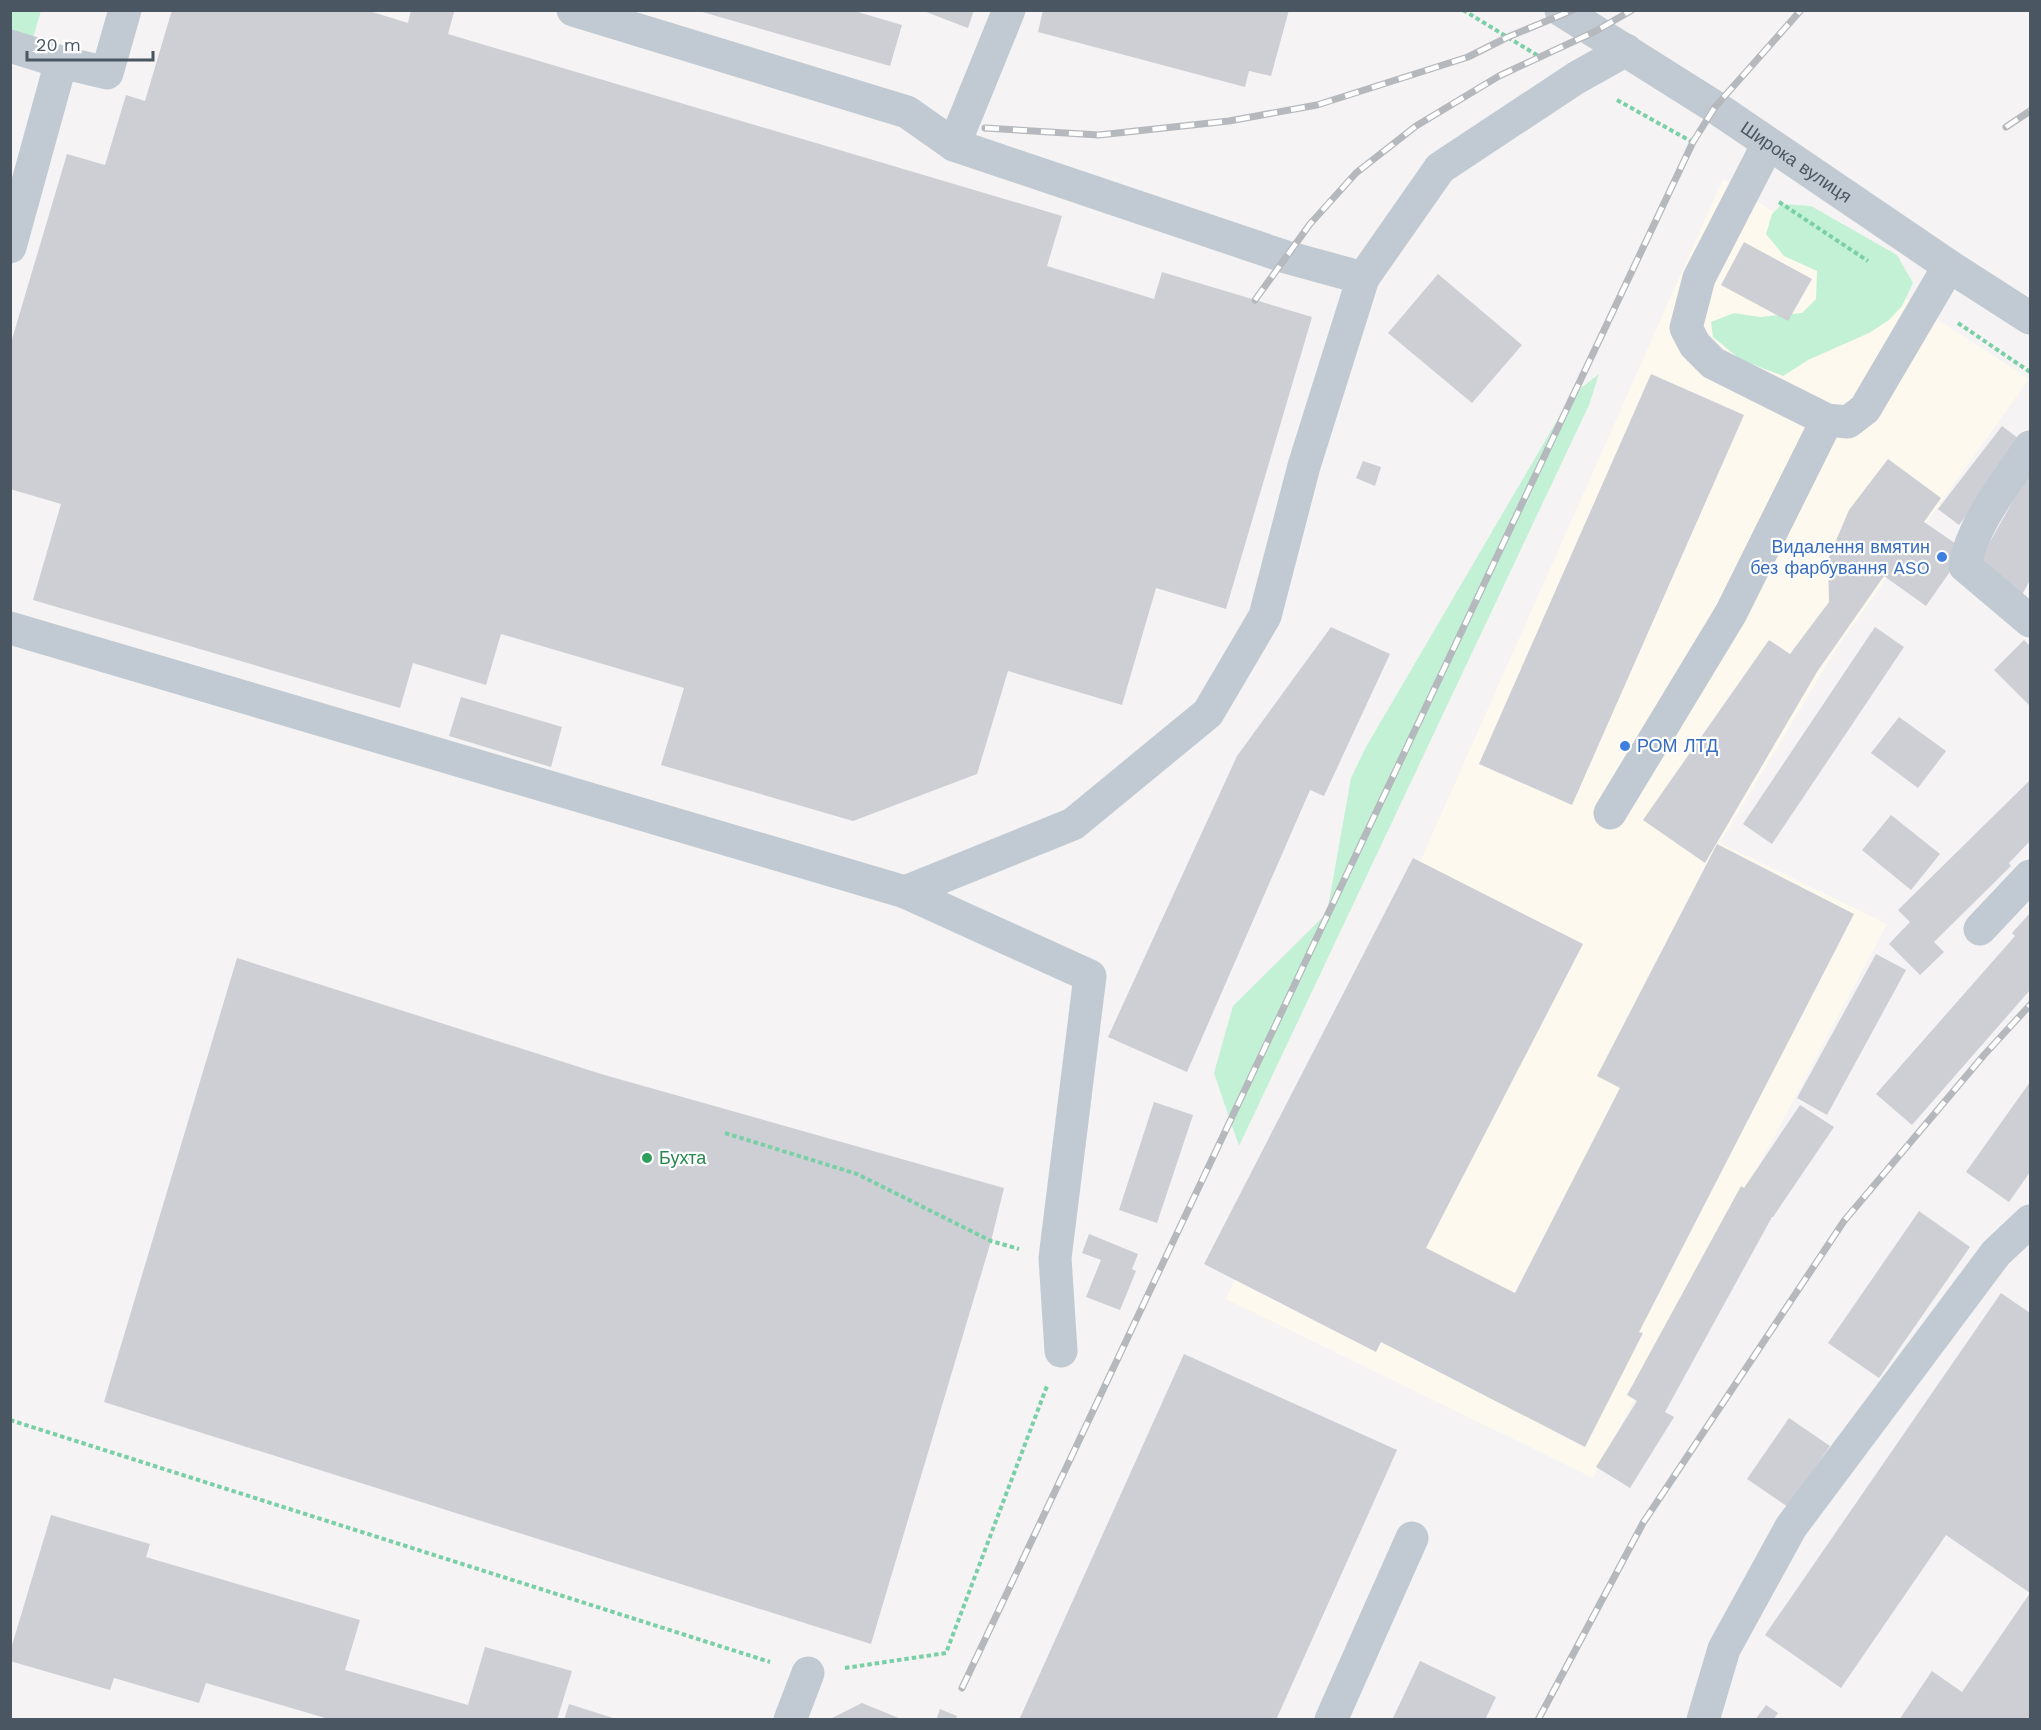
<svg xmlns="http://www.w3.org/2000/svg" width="2041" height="1730" font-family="'Work Sans',sans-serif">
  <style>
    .commercial { fill: #fdf9ef }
    .green { fill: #c3f1d5 }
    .building { fill: #cdcfd5 }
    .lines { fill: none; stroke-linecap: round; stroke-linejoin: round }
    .path { stroke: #7ad0a6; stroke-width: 4; stroke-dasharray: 4.5 3; stroke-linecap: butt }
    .minor { stroke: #c1cad2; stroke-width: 33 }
    .rail-casing { stroke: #b5b8bd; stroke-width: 7 }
    .rail { stroke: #fff; stroke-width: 4.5; stroke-dasharray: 14; stroke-linecap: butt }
    .shop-dot { fill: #3f7fe0; stroke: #fff; stroke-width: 2 }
    .leisure-dot { fill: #2e9e5b; stroke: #fff; stroke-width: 2 }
    .labels { text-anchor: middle; stroke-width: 4.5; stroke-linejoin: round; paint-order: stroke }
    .street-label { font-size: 18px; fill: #4a5661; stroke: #fff }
    .shop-label { font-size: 18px; fill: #366cbe; stroke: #fff; text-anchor: end }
    .leisure-label { font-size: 18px; fill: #27864d; stroke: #fff; text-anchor: start }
  </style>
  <rect width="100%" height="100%" fill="#f5f3f3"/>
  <path class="commercial" d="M 1723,179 L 2029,379 L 1836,649 L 1720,843 L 1887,924 L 1593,1478 L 1226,1299 Z"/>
  <path class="green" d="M 10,11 L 41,11 L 32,41 L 11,32 Z
    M 1782,204 L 1811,206 L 1897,255 L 1913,283 L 1902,306 L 1889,320 L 1869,333 L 1808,360 L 1783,376 L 1741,360 L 1713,337 L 1711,322 L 1734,313 L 1760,317 L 1802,313 L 1816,299 L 1817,271 L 1784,256 L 1766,234 L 1772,214 Z
    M 1599,374 L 1589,405 L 1239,1146 L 1214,1073 L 1233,1006 L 1327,913 L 1351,778 L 1366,747 L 1572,395 Z"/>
  <path class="building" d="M 172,10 L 366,10 L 408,23 L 411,10 L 451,10 L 454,12 L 448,34 L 1062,216 L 1047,266 L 1154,299 L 1162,272 L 1312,317 L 1226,609 L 1156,588 L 1122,705 L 1008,671 L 977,774 L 853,821 L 661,765 L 684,688 L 501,634 L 486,685 L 413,663 L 400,708 L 33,600 L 61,504 L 10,489 L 10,346 L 67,154 L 105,165 L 126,95 L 145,101 Z
    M 851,10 L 902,25 L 890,66 L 699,11 Z
    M 921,10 L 974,10 L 968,28 Z
    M 1043,10 L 1289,10 L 1271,76 L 1249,71 L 1245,87 L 1038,32 Z
    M 1744,242 L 1812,279 L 1788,321 L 1721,285 Z
    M 1438,274 L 1522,345 L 1472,403 L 1388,333 Z
    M 1651,374 L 1744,415 L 1572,805 L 1479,764 Z
    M 2002,426 L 2023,442 L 1959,525 L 1938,509 Z
    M 1888,459 L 1941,498 L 1924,522 L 1965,550 L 1926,606 L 1884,576 L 1817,672 L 1705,863 L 1643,820 L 1769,640 L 1790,654 L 1829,602 L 1828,559 L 1849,510 Z
    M 1363,461 L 1381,467 L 1375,486 L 1356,478 Z
    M 2030,471 L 2030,580 L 2022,595 L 1975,568 Z
    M 1331,627 L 1390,654 L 1324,796 L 1310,790 L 1187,1072 L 1108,1037 L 1237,756 Z
    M 1875,627 L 1904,647 L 1772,844 L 1743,824 Z
    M 2024,640 L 2030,646 L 2030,706 L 1994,670 Z
    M 461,697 L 562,727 L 551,767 L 449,736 Z
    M 1899,717 L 1946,751 L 1918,788 L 1871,753 Z
    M 2030,780 L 2030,841 L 2009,863 L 2011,866 L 1934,942 L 1944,952 L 1920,975 L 1889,944 L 1910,922 L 1898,910 Z
    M 1891,815 L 1940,854 L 1911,890 L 1862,850 Z
    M 1717,844 L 1854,914 L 1639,1332 L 1643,1333 L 1585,1447 L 1381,1342 L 1376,1352 L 1204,1264 L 1413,858 L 1583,944 L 1426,1248 L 1515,1293 L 1620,1088 L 1597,1076 Z
    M 2030,913 L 2030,990 L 1912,1125 L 1876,1094 L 2015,936 L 2012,933 Z
    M 1876,954 L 1906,970 L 1827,1115 L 1797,1098 Z
    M 237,958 L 601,1074 L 1004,1188 L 991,1241 L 871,1644 L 104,1402 Z
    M 2030,1082 L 2030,1172 L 2009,1202 L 1966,1172 Z
    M 1154,1102 L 1193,1115 L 1157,1223 L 1119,1210 Z
    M 1800,1105 L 1834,1127 L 1773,1217 L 1772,1217 L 1665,1412 L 1674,1417 L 1630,1488 L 1596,1467 L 1637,1401 L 1627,1395 L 1741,1186 L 1744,1188 Z
    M 1919,1211 L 1970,1247 L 1879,1378 L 1828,1343 Z
    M 1089,1234 L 1138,1254 L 1132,1269 L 1136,1271 L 1120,1310 L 1086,1297 L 1101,1260 L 1082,1253 Z
    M 2001,1293 L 2030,1313 L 2030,1720 L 1899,1720 L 1932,1671 L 1962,1692 L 2030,1593 L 1946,1535 L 1841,1688 L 1765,1635 Z
    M 1184,1354 L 1397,1450 L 1276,1720 L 1019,1720 Z
    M 1789,1418 L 1830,1446 L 1788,1507 L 1747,1479 Z
    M 51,1515 L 150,1544 L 146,1557 L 360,1620 L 345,1670 L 468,1705 L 485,1647 L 572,1671 L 557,1720 L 332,1720 L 206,1683 L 199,1703 L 114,1678 L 110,1690 L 10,1661 L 10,1652 Z
    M 1420,1661 L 1496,1697 L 1485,1720 L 1392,1720 Z
    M 862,1703 L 901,1719 L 901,1720 L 828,1720 Z
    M 569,1704 L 613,1718 L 612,1720 L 564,1720 Z
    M 1766,1705 L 1778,1713 L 1773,1720 L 1755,1720 Z
    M 940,1709 L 957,1716 L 955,1720 L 936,1720 Z"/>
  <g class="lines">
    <path class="path" d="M 1463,10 L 1540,57
      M 1617,100 L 1694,143
      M 1779,202 L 1868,261
      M 1958,323 L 2030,372
      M 725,1133 L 857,1174 L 991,1241 L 1019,1249
      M 10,1420 L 770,1662
      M 845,1668 L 946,1653 L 1047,1386"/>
    <g class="minor">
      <path d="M 573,10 L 907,112 L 954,145 L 1009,10"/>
      <path id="s1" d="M 1561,10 L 1715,107 L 1949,266 L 2030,318"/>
      <path d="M 10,46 L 61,62"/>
      <path d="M 1768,144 L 1699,278 L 1686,328 L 1695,345 L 1713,363 L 1827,420 L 1848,422 L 1865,409 L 1949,266"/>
      <path d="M 954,145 L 1286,257 L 1363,278"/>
      <path d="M 10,247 L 61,62 L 107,73 L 125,10"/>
      <path d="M 2030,447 C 2007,482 1972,524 1965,566 L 2030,621"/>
      <path d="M 10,628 L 905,892 L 1090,976 L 1055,1258 L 1061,1351"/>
      <path d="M 1610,813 L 1731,613 L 1827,420"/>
      <path d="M 905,892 L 1073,824 L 1208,713 L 1265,616 L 1304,466 L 1363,278 L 1440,168 L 1576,78 L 1626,50"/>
      <path d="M 1980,929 L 2030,876"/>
      <path d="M 790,1720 L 808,1673"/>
      <path d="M 1331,1720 L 1412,1538"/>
      <path d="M 1703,1720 L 1724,1649 L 1791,1527 L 1996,1253 L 2030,1221"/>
    </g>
    <defs>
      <path id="rail" d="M 2006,127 L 2030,111
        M 985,128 L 1099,135 L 1229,121 L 1317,105 L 1468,57 L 1508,37 L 1573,10
        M 1255,300 L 1310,224 L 1356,173 L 1416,126 L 1499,76 L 1596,31 L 1632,10
        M 962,1688 L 1693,142 L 1715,107 L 1801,10
        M 1538,1720 L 1643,1523 L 1844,1221 L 1984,1055 L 2030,1005"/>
    </defs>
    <use href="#rail" class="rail-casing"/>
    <use href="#rail" class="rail"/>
  </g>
  <g class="shop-dot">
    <circle cx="1942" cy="557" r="6"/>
    <circle cx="1625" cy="746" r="6"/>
  </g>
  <circle class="leisure-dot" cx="647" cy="1158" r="6"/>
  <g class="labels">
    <g class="street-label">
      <text dy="6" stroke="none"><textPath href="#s1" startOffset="280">Широка вулиця</textPath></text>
    </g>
    <g class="shop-label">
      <text x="1930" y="553">Видалення вмятин<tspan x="1930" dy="21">без фарбування ASO</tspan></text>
      <text x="1637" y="752" text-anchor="start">РОМ ЛТД</text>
    </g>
    <g class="leisure-label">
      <text x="659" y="1164">Бухта</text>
    </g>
  </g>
  <rect width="2041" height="1730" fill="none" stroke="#4a5661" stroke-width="24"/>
  <path d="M27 51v9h126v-9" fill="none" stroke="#4a5661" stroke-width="3"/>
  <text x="36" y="51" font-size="18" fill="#4a5661" stroke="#ffffff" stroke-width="4.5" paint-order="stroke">20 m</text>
</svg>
